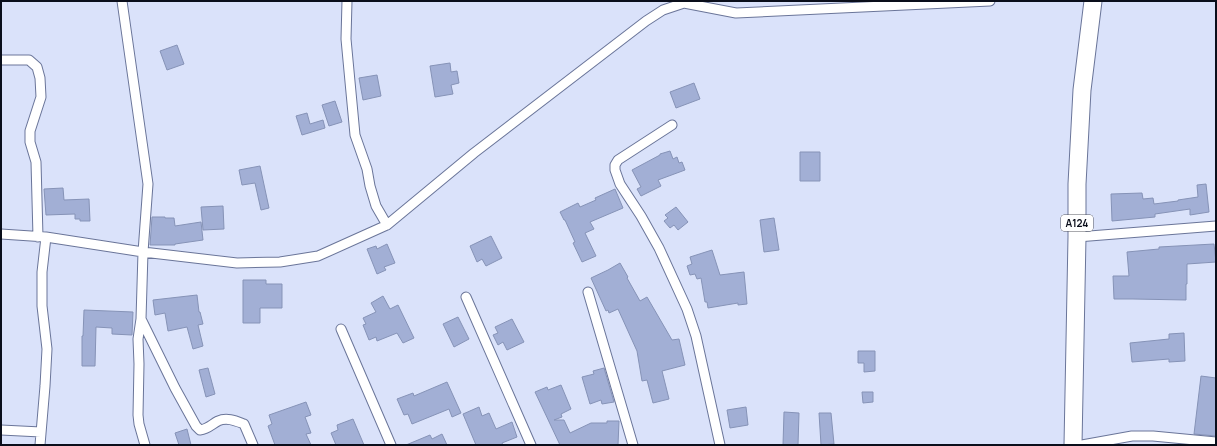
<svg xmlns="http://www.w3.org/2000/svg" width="1217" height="446" font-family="Manrope,sans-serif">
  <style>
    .building { fill: #a2afd5; stroke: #8693b7 }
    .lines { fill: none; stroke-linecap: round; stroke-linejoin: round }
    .street-casing { stroke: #6a7599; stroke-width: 11 }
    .highway-casing { stroke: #6a7599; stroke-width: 19 }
    .street { stroke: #fff; stroke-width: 9 }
    .highway { stroke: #fff; stroke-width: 17 }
    .labels { text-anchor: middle; stroke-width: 3.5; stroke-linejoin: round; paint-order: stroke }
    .shield { fill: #fff; stroke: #54565f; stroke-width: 1 }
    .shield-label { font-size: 10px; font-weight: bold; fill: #0a0e1b }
  </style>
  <rect width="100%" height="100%" fill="#dae2fa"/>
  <path class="building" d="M 177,45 L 184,64 L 167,70 L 160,51 Z
    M 450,63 L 451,72 L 457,71 L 459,83 L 451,85 L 453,94 L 435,97 L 430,66 Z
    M 377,75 L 381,96 L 363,100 L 359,78 Z
    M 694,83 L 700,99 L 676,108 L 670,92 Z
    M 335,101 L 342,122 L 329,126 L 322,105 Z
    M 307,113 L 310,124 L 323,120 L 325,128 L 302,135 L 296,116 Z
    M 670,151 L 673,159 L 677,157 L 679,163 L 682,162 L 685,170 L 658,180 L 661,186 L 641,196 L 637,189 L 641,187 L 632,170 L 660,155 L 660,154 Z
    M 800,152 L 820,152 L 820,181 L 800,181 Z
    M 260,166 L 269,208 L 261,210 L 255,183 L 242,185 L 239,170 Z
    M 1206,184 L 1209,212 L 1190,215 L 1190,209 L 1155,214 L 1155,217 L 1112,221 L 1111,194 L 1142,193 L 1143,199 L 1153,198 L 1154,204 L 1178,201 L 1178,200 L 1198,197 L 1197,185 Z
    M 63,188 L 64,200 L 89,199 L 90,221 L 80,221 L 80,219 L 75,219 L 75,214 L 46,215 L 44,189 Z
    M 615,189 L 623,208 L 590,222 L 594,229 L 585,233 L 596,256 L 582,262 L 573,243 L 575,242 L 565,220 L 564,220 L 560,212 L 578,203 L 580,207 L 596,200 L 595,198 Z
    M 223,206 L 224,229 L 203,230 L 201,207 Z
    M 676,207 L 688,222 L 678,230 L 674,225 L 670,228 L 664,221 L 668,218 L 665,215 Z
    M 152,217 L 165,217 L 165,218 L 174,218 L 175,226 L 201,222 L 203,240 L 175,244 L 175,245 L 150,245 Z
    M 774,218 L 779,250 L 764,252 L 760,220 Z
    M 491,236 L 502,258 L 486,266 L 482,259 L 477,262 L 470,246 Z
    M 387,244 L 395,263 L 384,267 L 386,270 L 377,274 L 367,249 L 376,246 L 377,249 Z
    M 1214,244 L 1216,262 L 1187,264 L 1187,284 L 1186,284 L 1186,300 L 1133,299 L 1114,299 L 1113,276 L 1129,276 L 1127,252 L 1159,249 L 1159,247 Z
    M 712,250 L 720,275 L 744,272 L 747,304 L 738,305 L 738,303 L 708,308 L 707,302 L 705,302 L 701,278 L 697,279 L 695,274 L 690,275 L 687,266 L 692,264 L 690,257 Z
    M 620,263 L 628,277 L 627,278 L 640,301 L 647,297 L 672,340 L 679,339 L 685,365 L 662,371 L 669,399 L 653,403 L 647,380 L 642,381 L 637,351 L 618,309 L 609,313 L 608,310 L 606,311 L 591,278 L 608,270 Z
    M 243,280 L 266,280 L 266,284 L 282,284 L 282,308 L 260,308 L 260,323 L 243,323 Z
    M 197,295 L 199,312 L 200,312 L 203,324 L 198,325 L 203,346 L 193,349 L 187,327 L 168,331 L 165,313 L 155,315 L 153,300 Z
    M 383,296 L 390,309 L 398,305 L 414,338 L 403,343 L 397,333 L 377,341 L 376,337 L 369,340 L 363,325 L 366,324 L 363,318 L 376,312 L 371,303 Z
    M 84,310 L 133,312 L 132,335 L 112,334 L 112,328 L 96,327 L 95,366 L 82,366 L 82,336 L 83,336 Z
    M 458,317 L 469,339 L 454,347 L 443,324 Z
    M 512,319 L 524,342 L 507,350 L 503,342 L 498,345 L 493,335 L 498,333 L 495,327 Z
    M 1184,333 L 1185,361 L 1169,362 L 1169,359 L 1132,362 L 1130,343 L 1169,339 L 1169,334 Z
    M 858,351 L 875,351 L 875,371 L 864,372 L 864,363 L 858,363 Z
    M 208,368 L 215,394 L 206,397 L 199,370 Z
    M 604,368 L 614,402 L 602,404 L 601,400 L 590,404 L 582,377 L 594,374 L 593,371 Z
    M 1201,376 L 1216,378 L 1216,436 L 1194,434 Z
    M 447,382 L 461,413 L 452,417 L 449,409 L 412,424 L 408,414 L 404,415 L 397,399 L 413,393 L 414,396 Z
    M 561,385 L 571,409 L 561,414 L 562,417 L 554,420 L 564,420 L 570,433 L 591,423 L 607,423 L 607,421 L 619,421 L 618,445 L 560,445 L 535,392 L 547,387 L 548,390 Z
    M 862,392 L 873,392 L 873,402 L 863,403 Z
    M 306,402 L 311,415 L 305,417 L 311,433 L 306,434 L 311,445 L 275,445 L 268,426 L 272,424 L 269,415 Z
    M 479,407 L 482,416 L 489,413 L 496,429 L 512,422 L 517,437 L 502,443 L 503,445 L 476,445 L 463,414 Z
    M 746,407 L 748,425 L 730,428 L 727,410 Z
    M 784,412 L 799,413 L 798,445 L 783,445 Z
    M 819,413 L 831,413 L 834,444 L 821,445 Z
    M 353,419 L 364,445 L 336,445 L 331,433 L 338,430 L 337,425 Z
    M 187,429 L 191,445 L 179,445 L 175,433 Z
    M 442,434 L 447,445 L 406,445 L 430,435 L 432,439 Z"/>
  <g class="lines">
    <defs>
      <path id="street" d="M 122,1 L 148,184 L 143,252 L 141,319 L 138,339 L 139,364 L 138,415 L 139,424 L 145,445
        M 347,1 L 346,39 L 355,135 L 367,169 L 370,186 L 376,206 L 387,225
        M 683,1 L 684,3 L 736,13 L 990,1
        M 1,60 L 29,60 L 37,67 L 40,78 L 41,97 L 30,131 L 30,142 L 36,162 L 38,237
        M 672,125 L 618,160 L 615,165 L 615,170 L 620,184 L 641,216 L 659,248 L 687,309 L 696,336 L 720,445
        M 1,234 L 46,237 L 143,252 L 237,263 L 280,262 L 318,256 L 387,225 L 474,153 L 646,21 L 663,10 L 684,3
        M 1077,237 L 1216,226
        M 588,292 L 633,445
        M 466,297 L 531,445
        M 141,319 L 175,388 L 196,426 L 200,430 C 208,429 212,424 218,421 C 227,417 236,421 244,424 L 253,445
        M 341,329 L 391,445
        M 1,430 L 41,432
        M 40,445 L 45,386 L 47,349 L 42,306 L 42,272 L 46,237
        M 1082,445 L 1132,436 L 1153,436 L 1216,442"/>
      <path id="highway" d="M 1073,445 L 1077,237 L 1077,184 L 1082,90 L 1093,1"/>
    </defs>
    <use href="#street" class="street-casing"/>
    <use href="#highway" class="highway-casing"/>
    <use href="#street" class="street"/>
    <use href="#highway" class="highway"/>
  </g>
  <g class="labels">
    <rect class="shield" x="1061" y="215" width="32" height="16" rx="3"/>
    <g class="shield-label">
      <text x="1077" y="227">A124</text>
    </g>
  </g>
  <rect width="1217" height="446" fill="none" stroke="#0a0e1b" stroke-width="4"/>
</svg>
